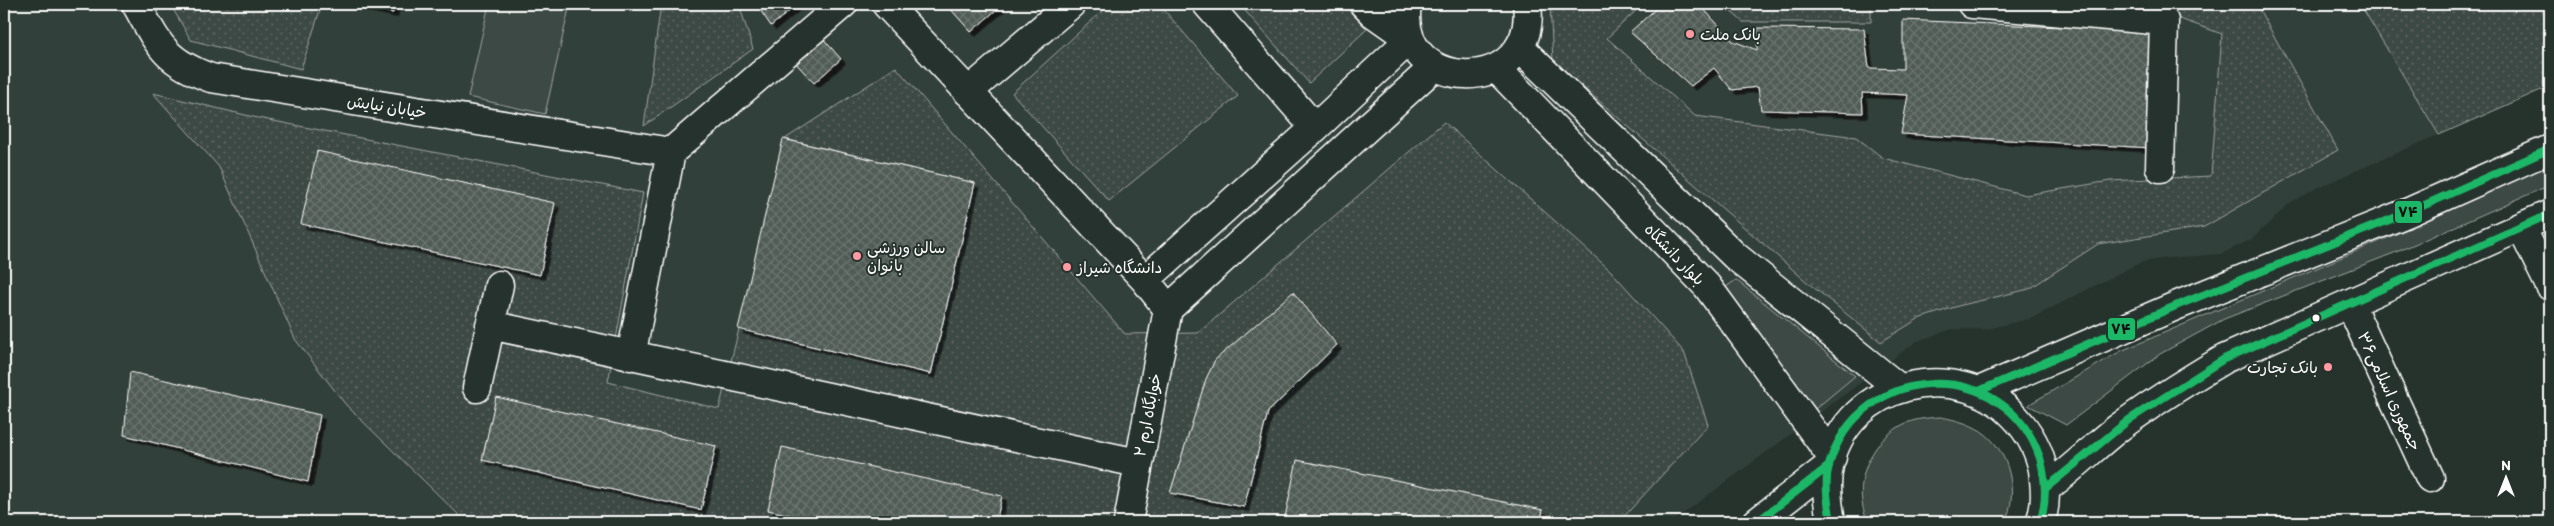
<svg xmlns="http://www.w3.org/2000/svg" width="2554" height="526" font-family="Itim,'Playpen Sans Arabic',sans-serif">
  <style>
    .built { fill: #333f3a }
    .grass { fill: #3e4944; stroke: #9ea4a2 }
    .park { fill: url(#park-dots); stroke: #9ea4a2 }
    .building { fill: url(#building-cross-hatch); stroke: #fff; filter: url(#shadow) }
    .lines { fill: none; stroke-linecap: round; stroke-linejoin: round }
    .minor-casing { stroke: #fff; stroke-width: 31 }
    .major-casing { stroke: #fff; stroke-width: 31 }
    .minor { stroke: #26332d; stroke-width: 28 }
    .major { stroke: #26332d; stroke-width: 28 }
    .bus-1-casing { stroke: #26332d; stroke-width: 11 }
    .bus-1 { stroke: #1ab867; stroke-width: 8 }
    .poi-dot { fill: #ff9aa2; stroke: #26332d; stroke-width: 2 }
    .bus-dot { fill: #fff; stroke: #26332d; stroke-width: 2 }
    .labels { text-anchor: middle; stroke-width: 4; stroke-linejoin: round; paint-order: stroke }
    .poi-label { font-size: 16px; fill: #fff; stroke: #26332d; text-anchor: start }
    .street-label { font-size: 16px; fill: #fff; stroke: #26332d }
    .line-badge { stroke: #26332d; stroke-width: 2 }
    .pale-badge-label { font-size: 14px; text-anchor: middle; font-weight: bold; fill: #111 }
  </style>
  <defs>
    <pattern id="park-dots" width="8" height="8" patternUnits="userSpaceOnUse" patternTransform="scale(1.25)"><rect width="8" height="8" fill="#3e4944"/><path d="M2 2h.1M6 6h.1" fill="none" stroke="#5b6460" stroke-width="1.8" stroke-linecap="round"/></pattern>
    <pattern id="building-cross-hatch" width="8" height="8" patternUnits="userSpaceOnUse" patternTransform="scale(1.25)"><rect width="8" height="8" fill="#515c57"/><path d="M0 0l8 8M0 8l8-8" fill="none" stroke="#6b7470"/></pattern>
    <filter id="shadow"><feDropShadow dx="4.5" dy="4.5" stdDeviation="0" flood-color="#0009"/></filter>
  </defs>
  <rect width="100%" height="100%" fill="#26332d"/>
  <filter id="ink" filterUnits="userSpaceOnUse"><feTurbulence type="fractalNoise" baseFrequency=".02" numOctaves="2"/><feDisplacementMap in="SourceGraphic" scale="10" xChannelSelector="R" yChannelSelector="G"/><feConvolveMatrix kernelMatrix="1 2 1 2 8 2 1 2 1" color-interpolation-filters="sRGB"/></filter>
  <g filter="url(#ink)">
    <path class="built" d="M 4,4 L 2550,4 L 2550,86 L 2319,187 L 2291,202 L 2252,239 L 2221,254 L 2168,258 L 2141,262 L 2032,318 L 1987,329 L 1952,329 L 1917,341 L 1672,522 L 4,522 Z"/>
    <path class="grass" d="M 489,4 L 570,4 L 545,114 L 468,97 Z
      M 2550,165 L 2550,185 L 2394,253 L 2224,319 L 2160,354 L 2066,425 L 2028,405 L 2121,351 L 2385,239 Z
      M 1736,280 L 1855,376 L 1815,409 L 1723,289 Z
      M 1941,417 C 1956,420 1968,423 1981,431 C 2010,450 2019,493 2005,522 L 1868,522 C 1852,489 1866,448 1897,428 C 1910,419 1926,418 1941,417 Z"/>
    <path class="park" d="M 170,4 L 322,4 L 301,69 L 191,40 Z
      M 661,4 L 739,4 L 753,49 L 644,126 Z
      M 1110,4 L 1159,4 L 1238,96 L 1109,201 L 1012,93 Z
      M 1239,4 L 1342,4 L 1367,29 L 1309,83 Z
      M 1550,4 L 1643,4 L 1607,38 L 1695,116 L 1856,137 L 1883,158 L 2026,195 L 2110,181 L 2211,176 L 2222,34 L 2138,4 L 2256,4 L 2338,150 L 2204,227 L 2098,244 L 2029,289 L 1958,306 L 1918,319 L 1881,342 L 1807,282 L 1553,61 Z
      M 1722,4 L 1871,4 L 1871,22 L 1743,22 Z
      M 2360,4 L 2550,4 L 2550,86 L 2439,135 Z
      M 896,67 L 1125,334 L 1198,333 L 1444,122 L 1611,271 L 1684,352 L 1708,425 L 1619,522 L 466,522 L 346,405 L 295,339 L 219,167 L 153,93 L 258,118 L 643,193 L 608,382 L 719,409 L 739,329 L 931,374 L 975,183 L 785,139 Z"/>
    <path class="building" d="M 350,4 L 395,4 L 393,13 Z
      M 756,4 L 798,4 L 771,26 Z
      M 946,4 L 1003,4 L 971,32 Z
      M 1661,4 L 1699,4 L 1733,41 L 1757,50 L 1758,28 L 1864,29 L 1869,68 L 1903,69 L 1903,20 L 2152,31 L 2152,148 L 1901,134 L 1908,95 L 1862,93 L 1863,113 L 1761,110 L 1758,87 L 1732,90 L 1714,68 L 1691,86 L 1630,32 Z
      M 820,35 L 841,59 L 814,83 L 793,60 Z
      M 783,139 L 975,183 L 931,374 L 738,329 Z
      M 317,151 L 555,203 L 540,275 L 301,224 Z
      M 1293,292 L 1337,345 L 1268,412 L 1244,507 L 1170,493 L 1206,379 L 1215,360 Z
      M 130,372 L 320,415 L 308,482 L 124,435 Z
      M 496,397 L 716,446 L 701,510 L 482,460 Z
      M 782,447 L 1002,496 L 996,522 L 821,522 L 768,510 Z
      M 1297,460 L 1543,510 L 1540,522 L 1284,522 Z"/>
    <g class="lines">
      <defs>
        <path id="minor" d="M 136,4 C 159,45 164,61 211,78 L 671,152
          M 886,4 L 1145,280 L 1168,309
          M 1207,4 L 1315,128
          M 1407,4 C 1393,96 1539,99 1527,4
          M 1972,4 L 2164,21 L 2160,168
          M 1519,47 L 1735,256 L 1899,388
          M 1496,68 L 1707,286 L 1832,457
          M 968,92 L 1071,4
          M 2521,227 L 2550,286
          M 1145,280 L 1315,128 L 1410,39 L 1373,13 L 1364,4
          M 2350,304 L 2430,478
          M 1168,309 L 1434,67
          M 490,325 L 1138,463
          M 631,356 L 671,152 L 843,4
          M 477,388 L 499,285
          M 1128,522 L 1168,309"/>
        <path id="major" d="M 1979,391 L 2178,305 L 2409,212 L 2550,149
          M 2046,488 C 2071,470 2093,448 2117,429 C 2151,403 2187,381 2224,359 L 2550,214
          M 1757,522 L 1829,466
          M 1831,522 C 1828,503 1825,485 1829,466 C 1847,381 1958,356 2015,417 C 2029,432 2039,450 2043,470 C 2045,487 2047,506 2040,522"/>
      </defs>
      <use href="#minor" class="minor-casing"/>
      <use href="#major" class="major-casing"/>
      <use href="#minor" class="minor"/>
      <use href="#major" class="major"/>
      <defs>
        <path id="bus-1" d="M 1979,391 L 2178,305 L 2409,212 L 2550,149
          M 2046,488 L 2130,419 L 2224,359 L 2550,214
          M 1757,522 L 1829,466
          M 1831,522 C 1828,504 1824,483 1829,465 C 1859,361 2006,355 2040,458 C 2046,478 2047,502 2040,522"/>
      </defs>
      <use href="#bus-1" class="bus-1-casing"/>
      <use href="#bus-1" class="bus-1"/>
    </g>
  </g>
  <g class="poi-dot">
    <circle cx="1690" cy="34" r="5"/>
    <circle cx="857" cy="256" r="5"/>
    <circle cx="1067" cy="267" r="5"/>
    <circle cx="2328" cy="367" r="5"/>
  </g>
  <circle class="bus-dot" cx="2316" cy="318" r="4.5"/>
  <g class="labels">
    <g class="poi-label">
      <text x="1700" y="40">بانک ملت</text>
      <text x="867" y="253">سالن ورزشی<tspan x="867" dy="18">بانوان</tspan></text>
      <text x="1077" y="273">دانشگاه شیراز</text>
      <text x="2318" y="373" text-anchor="end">بانک تجارت</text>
    </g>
    <g class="street-label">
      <text transform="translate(387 106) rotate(9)" y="6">خیابان نیایش</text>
      <text transform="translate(1675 254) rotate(46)" y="6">بلوار دانشگاه</text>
      <text transform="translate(2390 391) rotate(65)" y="6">جمهوری اسلامی۳۶</text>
      <text transform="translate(1147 415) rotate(-79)" y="6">خوابگاه ارم ۲</text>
    </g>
  </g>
  <g class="line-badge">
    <rect x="2394" y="200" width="29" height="24" rx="5" fill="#1ab867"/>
    <rect x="2107" y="317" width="29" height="24" rx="5" fill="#1ab867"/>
  </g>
  <g class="pale-badge-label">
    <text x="2408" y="217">۷۴</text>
    <text x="2121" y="334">۷۴</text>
  </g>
  <rect width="2554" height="526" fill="none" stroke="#26332d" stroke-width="20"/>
  <rect x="10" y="10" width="2534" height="506" fill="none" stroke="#fff" stroke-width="2" filter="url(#ink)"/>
  <g transform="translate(2506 478)" stroke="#26332d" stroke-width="4" paint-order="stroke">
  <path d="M0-4L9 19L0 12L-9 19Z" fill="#ffffff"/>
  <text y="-8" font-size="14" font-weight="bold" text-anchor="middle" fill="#ffffff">N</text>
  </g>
</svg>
